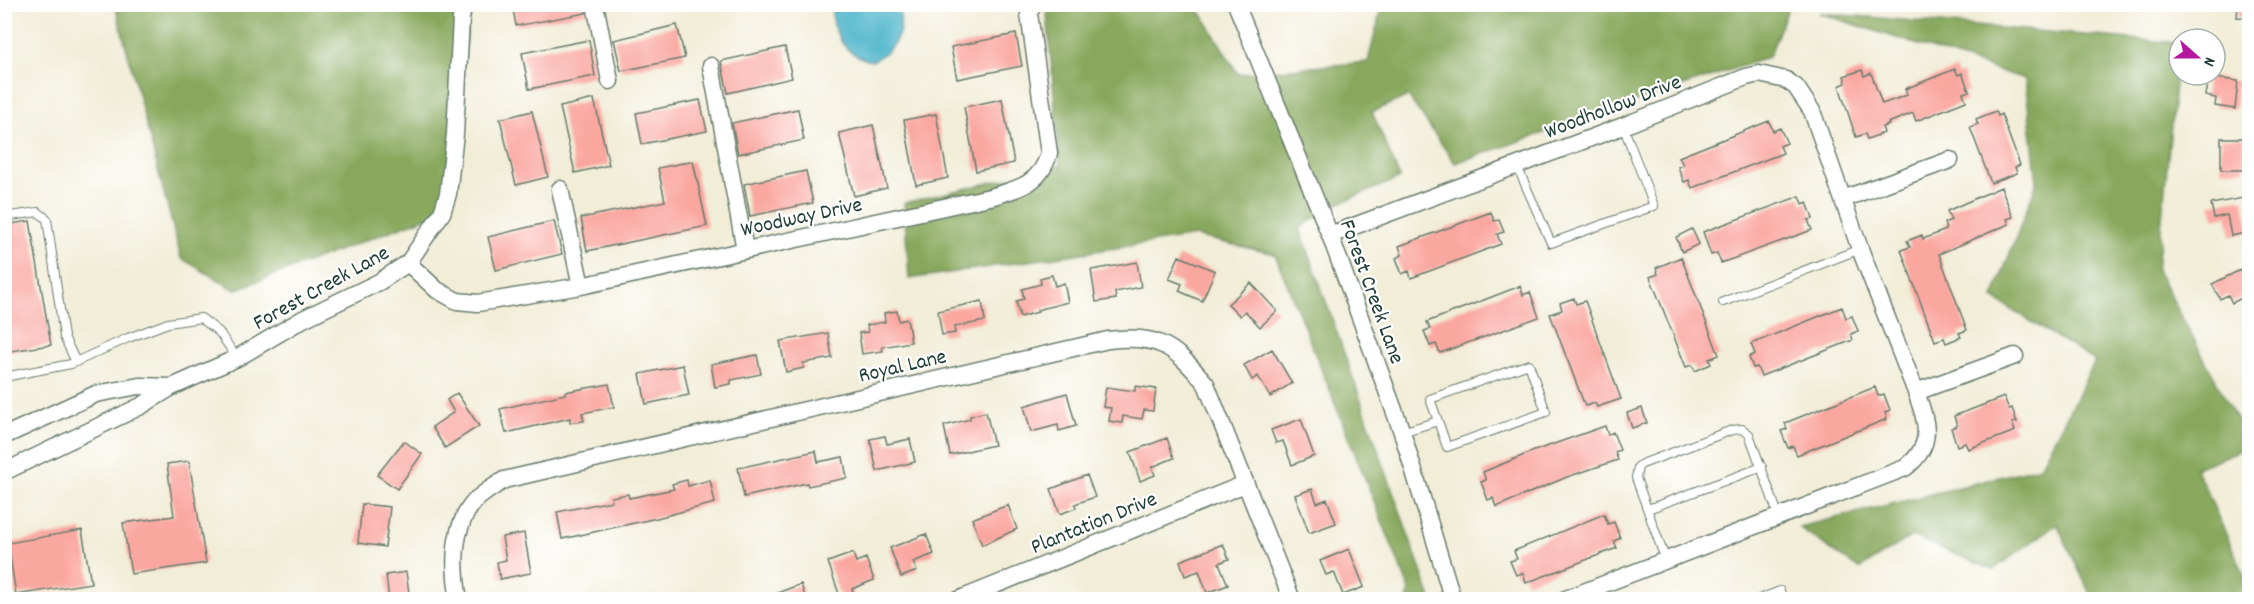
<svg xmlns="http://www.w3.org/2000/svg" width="2254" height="604" font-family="Dekko,sans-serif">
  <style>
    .forest { fill: #88a95d; stroke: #547348; stroke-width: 1.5 }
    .water { fill: #4ab3c9; stroke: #34787e; stroke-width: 1.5 }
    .building { fill: #faa7a0 }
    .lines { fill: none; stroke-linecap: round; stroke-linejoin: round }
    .lane-casing { stroke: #687b6d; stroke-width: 10 }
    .street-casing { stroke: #687b6d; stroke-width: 19 }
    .lane { stroke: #fff; stroke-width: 8 }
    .street { stroke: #fff; stroke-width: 16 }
    .labels { text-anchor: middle; stroke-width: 4.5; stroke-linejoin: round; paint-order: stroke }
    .street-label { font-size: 22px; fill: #1f3d34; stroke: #fff }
  </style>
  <rect width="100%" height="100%" fill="#fff"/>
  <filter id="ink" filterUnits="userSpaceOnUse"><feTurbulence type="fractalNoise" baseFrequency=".0167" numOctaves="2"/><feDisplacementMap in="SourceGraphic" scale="12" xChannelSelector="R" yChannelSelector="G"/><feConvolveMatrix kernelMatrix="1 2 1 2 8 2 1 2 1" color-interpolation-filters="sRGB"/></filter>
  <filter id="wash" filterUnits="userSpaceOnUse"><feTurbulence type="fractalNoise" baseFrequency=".008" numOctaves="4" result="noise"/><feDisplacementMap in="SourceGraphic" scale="24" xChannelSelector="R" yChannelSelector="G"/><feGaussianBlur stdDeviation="1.35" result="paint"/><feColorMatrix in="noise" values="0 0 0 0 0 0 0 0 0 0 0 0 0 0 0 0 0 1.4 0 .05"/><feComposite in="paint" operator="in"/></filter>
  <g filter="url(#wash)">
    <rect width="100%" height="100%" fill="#f1edd7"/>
    <path class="forest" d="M 1782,4 L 1787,11 L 1769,57 L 1455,163 L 1408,96 L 1372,112 L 1400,178 L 1332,206 L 1300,228 L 1431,599 L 1407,599 L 1410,591 L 1275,254 L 1195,236 L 909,279 L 904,203 L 1060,166 L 1047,13 L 1056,5 L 1196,5 L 1238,74 L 1368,62 L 1382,5 Z
      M 115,5 L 470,5 L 446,210 L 235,290 L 181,258 Z
      M 1819,13 L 2179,43 L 2157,270 L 2249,443 L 2249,447 L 2196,468 L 2249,585 L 2249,599 L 2083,599 L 2091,596 L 2057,524 L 1993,570 L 1912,536 L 1859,569 L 1799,527 L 2040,467 L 2095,361 L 1993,298 L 2037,182 L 2025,79 Z"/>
    <path class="water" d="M 831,5 L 897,5 C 907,30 895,50 872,61 C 842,54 833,34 831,5 Z"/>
    <g id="blocks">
      <path class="building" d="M 512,4 L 585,4 L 586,13 L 516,26 Z
        M 2238,4 L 2250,4 L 2250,18 L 2237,17 Z
        M 677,25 L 685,58 L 621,71 L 614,40 Z
        M 1016,34 L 1022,66 L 957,79 L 951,47 Z
        M 589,40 L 595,76 L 529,89 L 522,53 Z
        M 785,47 L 792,78 L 728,93 L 721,61 Z
        M 1955,69 L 1958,75 L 1962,73 L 1969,91 L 1963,93 L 1966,101 L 1916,121 L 1913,113 L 1888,123 L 1889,125 L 1882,127 L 1884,133 L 1867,139 L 1865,134 L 1856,137 L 1839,86 L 1846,83 L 1844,76 L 1862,70 L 1864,76 L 1871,73 L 1882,104 L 1907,95 L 1905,89 Z
        M 2208,77 L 2238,81 L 2235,109 L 2215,106 L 2216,98 L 2205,96 Z
        M 594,99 L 609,165 L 575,173 L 560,107 Z
        M 1002,99 L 1014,163 L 976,171 L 964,107 Z
        M 700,100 L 707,131 L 642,144 L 636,113 Z
        M 798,109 L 804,140 L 738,154 L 732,123 Z
        M 532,111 L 548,177 L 516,185 L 500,119 Z
        M 1996,111 L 1998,116 L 2001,114 L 2020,165 L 2015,167 L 2017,173 L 1991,183 L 1970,127 L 1978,124 L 1976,119 Z
        M 936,114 L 948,178 L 916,185 L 904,120 Z
        M 1769,121 L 1773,131 L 1780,128 L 1787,143 L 1780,146 L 1783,153 L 1692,188 L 1689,180 L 1684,182 L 1678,167 L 1683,165 L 1679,157 Z
        M 873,125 L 887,188 L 854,196 L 839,133 Z
        M 2221,138 L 2245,138 L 2244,170 L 2221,170 Z
        M 693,161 L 707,226 L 587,251 L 581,218 L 665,201 L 658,168 Z
        M 806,171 L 813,203 L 750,216 L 744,184 Z
        M 2001,187 L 2013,217 L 2007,219 L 2009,224 L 1939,254 L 1967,330 L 1959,333 L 1961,337 L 1946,343 L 1944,338 L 1935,341 L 1901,250 L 1910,247 L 1907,241 L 1922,235 L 1923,239 L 1946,230 L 1944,223 L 1951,220 L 1947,211 Z
        M 1800,196 L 1803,204 L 1807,202 L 1813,219 L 1808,220 L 1812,230 L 1721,263 L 1717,253 L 1711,255 L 1703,232 Z
        M 2243,198 L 2250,232 L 2231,236 L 2227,215 L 2214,218 L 2211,204 Z
        M 1491,212 L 1494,221 L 1499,220 L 1504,232 L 1497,234 L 1501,244 L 1411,278 L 1409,271 L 1402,274 L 1396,258 L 1402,255 L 1399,246 Z
        M 30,221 L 51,345 L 4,352 L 4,225 Z
        M 554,221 L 562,254 L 496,270 L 488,237 Z
        M 1692,229 L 1699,244 L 1682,252 L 1676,237 Z
        M 1179,256 L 1215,271 L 1202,301 L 1179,291 L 1182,284 L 1169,279 Z
        M 1681,257 L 1719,355 L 1709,359 L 1711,364 L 1695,371 L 1692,365 L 1686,367 L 1650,277 L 1658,274 L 1656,268 Z
        M 1137,262 L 1141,287 L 1115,292 L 1116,299 L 1096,302 L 1091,270 Z
        M 2250,265 L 2250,294 L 2232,303 L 2228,295 L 2220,299 L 2212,284 Z
        M 1052,275 L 1055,286 L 1064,283 L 1068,302 L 1037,310 L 1038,312 L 1020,317 L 1016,301 L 1024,299 L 1022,289 L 1041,284 L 1040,278 Z
        M 1251,283 L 1277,311 L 1260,327 L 1245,311 L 1240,316 L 1228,304 Z
        M 1520,286 L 1523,295 L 1530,292 L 1539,317 L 1440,353 L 1436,344 L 1430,346 L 1424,331 L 1430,329 L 1427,322 Z
        M 1574,298 L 1576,304 L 1585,301 L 1621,399 L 1597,407 L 1595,403 L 1585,406 L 1550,314 L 1562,310 L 1560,303 Z
        M 982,301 L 985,321 L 954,327 L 955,333 L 942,335 L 938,311 Z
        M 1842,307 L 1846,318 L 1852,316 L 1858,331 L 1851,334 L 1853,340 L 1761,376 L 1757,367 L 1753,368 L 1749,357 L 1755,354 L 1751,344 Z
        M 897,311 L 899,321 L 907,319 L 911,342 L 882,347 L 883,351 L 862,354 L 859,333 L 868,332 L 867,325 L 885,322 L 884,313 Z
        M 828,333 L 832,358 L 803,363 L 804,368 L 786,372 L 780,341 Z
        M 1272,349 L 1292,383 L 1270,397 L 1258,376 L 1252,380 L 1244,365 Z
        M 757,355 L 761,374 L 731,380 L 731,384 L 715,387 L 711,364 Z
        M 683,365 L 689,395 L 646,404 L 640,374 Z
        M 609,384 L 614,407 L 582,413 L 584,421 L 570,423 L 570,418 L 506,433 L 500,409 L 565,394 L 565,392 Z
        M 1135,386 L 1156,389 L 1153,411 L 1144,410 L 1142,419 L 1123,416 L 1122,423 L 1109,421 L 1111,408 L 1103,407 L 1106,387 L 1135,391 Z
        M 1875,387 L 1878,396 L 1884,394 L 1890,410 L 1885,412 L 1887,419 L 1797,455 L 1793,446 L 1788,448 L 1781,431 L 1787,429 L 1785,423 Z
        M 457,393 L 479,426 L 445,448 L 432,427 L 454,412 L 447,400 Z
        M 1067,393 L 1076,426 L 1059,431 L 1058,425 L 1031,432 L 1024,406 Z
        M 2004,397 L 2009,409 L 2012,408 L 2017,422 L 2012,423 L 2015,431 L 1968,449 L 1965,443 L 1957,446 L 1951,428 L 1957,426 L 1954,416 Z
        M 1642,408 L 1647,423 L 1632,428 L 1627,413 Z
        M 986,412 L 994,445 L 950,455 L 944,426 L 970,419 L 970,416 Z
        M 1301,419 L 1314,456 L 1292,465 L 1283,441 L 1276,443 L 1271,430 Z
        M 1605,426 L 1608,435 L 1613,432 L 1620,450 L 1615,452 L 1618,460 L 1567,477 L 1496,507 L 1493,498 L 1488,500 L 1481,482 L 1486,480 L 1483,472 L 1534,451 Z
        M 885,436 L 887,444 L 910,439 L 915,462 L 877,471 L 870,439 Z
        M 1167,438 L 1174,458 L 1152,467 L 1155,475 L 1140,481 L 1130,452 Z
        M 404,441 L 422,454 L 397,489 L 377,475 Z
        M 816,451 L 818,462 L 843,457 L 847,478 L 808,486 L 807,483 L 744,497 L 738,468 Z
        M 189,461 L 206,563 L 131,574 L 123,523 L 174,516 L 167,464 Z
        M 1087,475 L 1095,497 L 1075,504 L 1076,508 L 1060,514 L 1051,489 Z
        M 687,480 L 688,486 L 710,480 L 715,503 L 657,518 L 562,539 L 557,512 L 612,501 L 611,497 L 628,494 L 629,498 L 674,489 L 672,484 Z
        M 1312,489 L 1317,503 L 1327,499 L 1336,523 L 1309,533 L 1295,495 Z
        M 362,504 L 390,507 L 385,547 L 358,543 Z
        M 1008,505 L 1017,529 L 982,545 L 972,519 Z
        M 1604,514 L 1608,524 L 1614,522 L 1620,538 L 1614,541 L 1617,548 L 1526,583 L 1523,573 L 1516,575 L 1510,561 L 1517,559 L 1514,551 Z
        M 82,530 L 91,583 L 16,595 L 8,543 Z
        M 524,533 L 531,573 L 500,579 L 497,562 L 506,560 L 502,537 Z
        M 926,534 L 934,554 L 913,562 L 917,571 L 901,577 L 890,548 Z
        M 1223,544 L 1229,559 L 1219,563 L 1228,585 L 1207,593 L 1199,571 L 1185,576 L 1180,561 Z
        M 1349,549 L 1364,587 L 1343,595 L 1334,572 L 1326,575 L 1320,561 Z
        M 853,553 L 856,562 L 866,558 L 874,580 L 852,589 L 855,597 L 841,600 L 828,562 Z
        M 406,572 L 410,600 L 389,600 L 386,575 Z
        M 801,584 L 806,600 L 764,600 L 764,598 Z"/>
    </g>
  </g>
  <g filter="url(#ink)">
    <use href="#blocks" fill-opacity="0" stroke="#687b6d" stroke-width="1.5"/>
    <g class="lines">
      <defs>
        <path id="lane" d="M 1517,166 L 1551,243 L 1654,206 L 1623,126
          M 4,217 L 38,212 L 47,219 L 64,337 L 76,362
          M 1723,302 L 1860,249
          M 4,377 L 71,364 L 128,338 L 168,323 L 201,318 L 219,332 L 237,358
          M 1402,432 L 1438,421 L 1447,447 L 1546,412 L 1529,364 L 1430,399 L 1438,421
          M 1648,509 L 1762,467
          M 1666,561 L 1636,478 L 1638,467 L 1642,464 L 1732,430 L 1742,429 L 1749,434 L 1779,517
          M 1757,600 L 1780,591 L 1783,600"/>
        <path id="street" d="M 595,4 L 610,81
          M 1236,4 L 1330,235 L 1402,432 L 1453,600
          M 711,66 L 745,250
          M 560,189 L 581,286
          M 1843,199 L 1950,160
          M 1330,235 L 1623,126 L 1746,77 L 1759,74 L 1786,80 L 1796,87 L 1812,111 L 1860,249 L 1916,392
          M 408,263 L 437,290 L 457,301 L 478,303 L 581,286 L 990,197 C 1018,189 1041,184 1049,153 L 1029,14 L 1033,4
          M 4,436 L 96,394 L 139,386 L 172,387
          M 4,472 L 141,406 L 172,387 L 237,358 L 303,319 L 379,282 L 408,263 L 442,213 L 448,194 L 455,134 L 461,18 L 464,4
          M 459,600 C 453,567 451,526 476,500 C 484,492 495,486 504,480 L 1108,340 C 1159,334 1174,346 1206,384 L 1292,600
          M 958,600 L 1245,484
          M 1563,600 L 1905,468 C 1935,445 1927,423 1916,392 L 2015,356"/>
      </defs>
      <use href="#lane" class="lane-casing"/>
      <use href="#street" class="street-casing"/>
      <use href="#lane" class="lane"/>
      <use href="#street" class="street"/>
    </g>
  </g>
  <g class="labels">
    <g class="street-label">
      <text transform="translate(1612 105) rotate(-21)" y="8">Woodhollow Drive</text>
      <text transform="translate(801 215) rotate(-12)" y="8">Woodway Drive</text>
      <text transform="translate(320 286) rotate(-29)" y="8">Forest Creek Lane</text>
      <text transform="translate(1374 291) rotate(70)" y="8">Forest Creek Lane</text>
      <text transform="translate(902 364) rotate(-13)" y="8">Royal Lane</text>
      <text transform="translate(1093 521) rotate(-22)" y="8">Plantation Drive</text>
    </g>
  </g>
  <rect width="2254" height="604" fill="none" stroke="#fff" stroke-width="24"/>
  <g transform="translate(2197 57) rotate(111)"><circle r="28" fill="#ffffff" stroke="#a5b1ae" stroke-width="1.5"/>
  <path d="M0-4.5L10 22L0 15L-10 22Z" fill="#b5179e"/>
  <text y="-9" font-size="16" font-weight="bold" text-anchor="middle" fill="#1f3d34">N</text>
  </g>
</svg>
